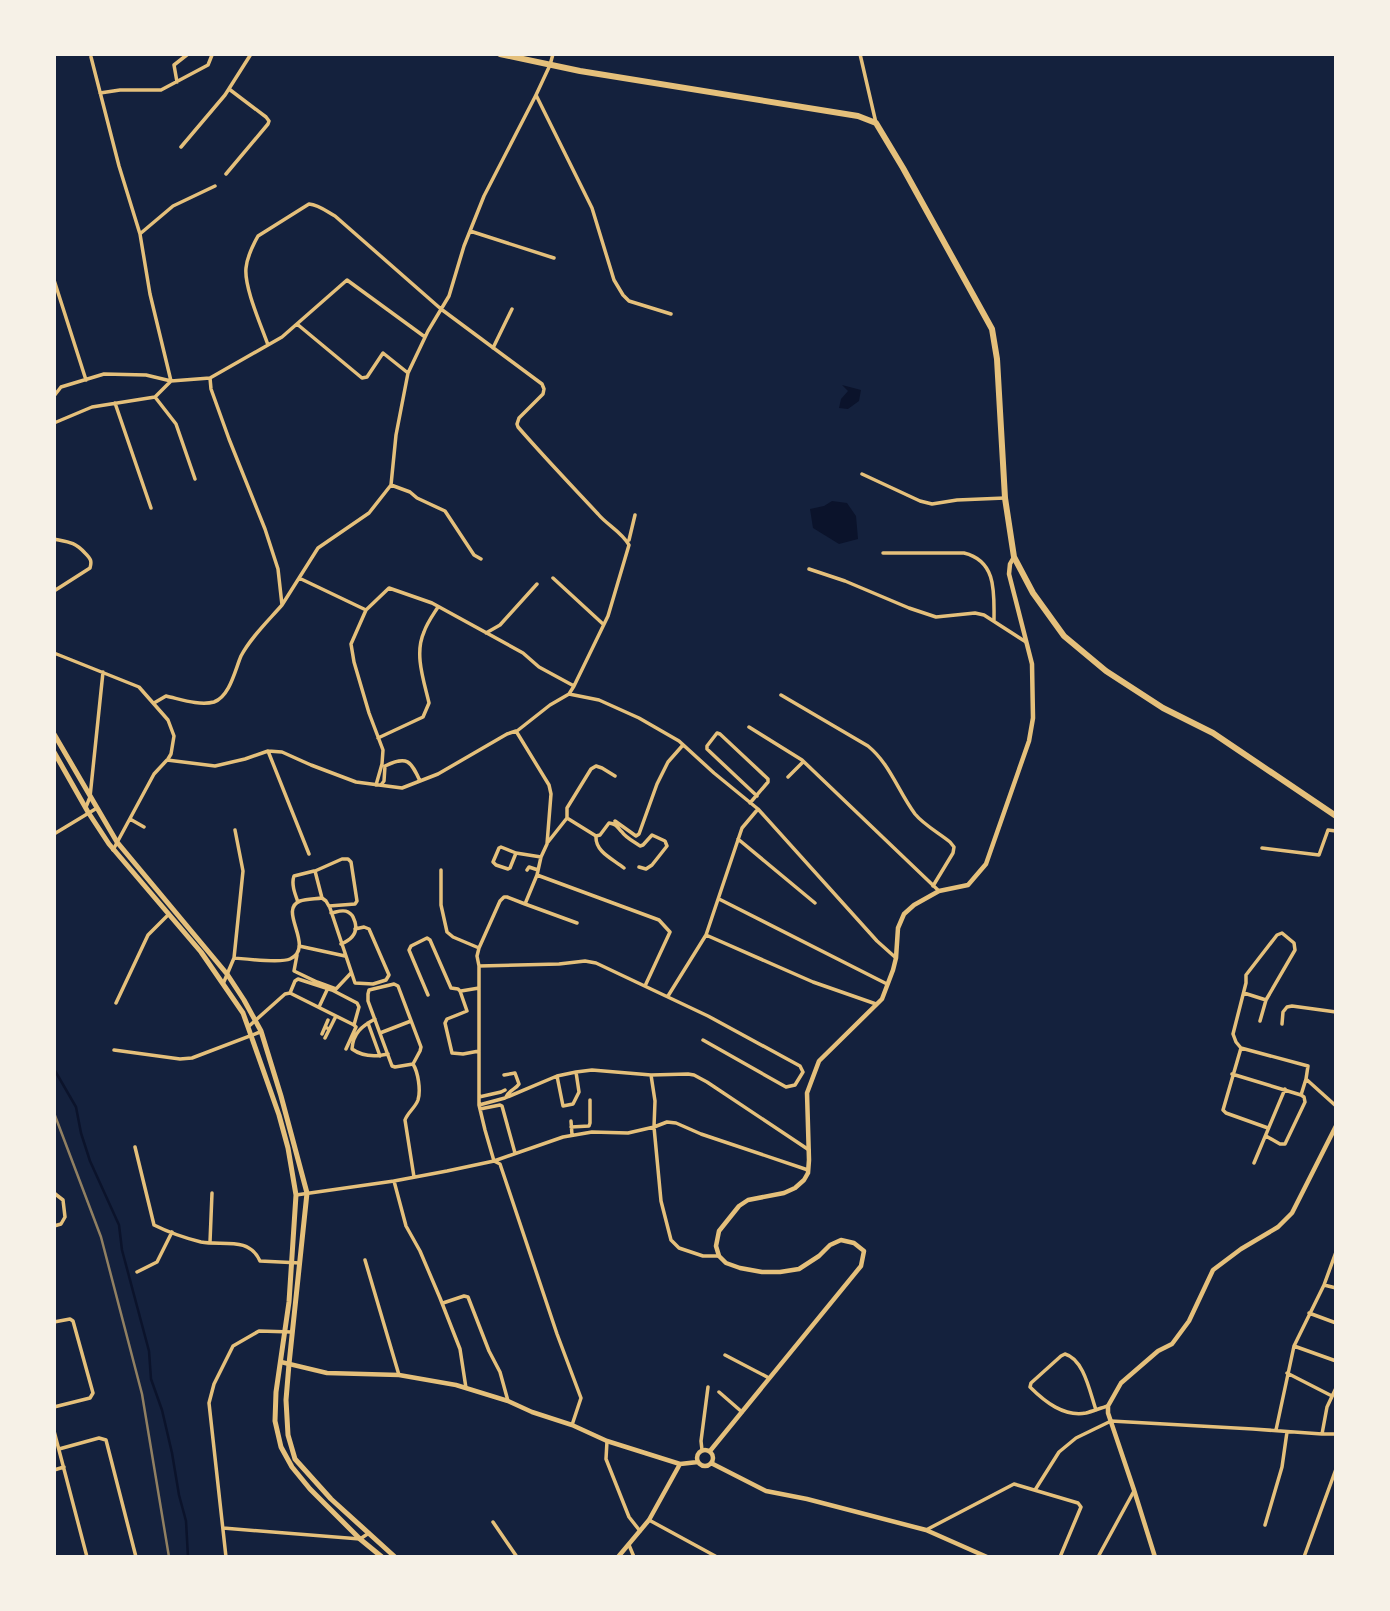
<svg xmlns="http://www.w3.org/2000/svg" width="1390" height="1611" font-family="Overpass,sans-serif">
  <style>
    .water { fill: #0b132b }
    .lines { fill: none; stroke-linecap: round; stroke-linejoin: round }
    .stream { stroke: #0b132b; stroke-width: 2.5 }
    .minor { stroke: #e5c07b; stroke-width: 3.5 }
    .tertiary { stroke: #e5c07b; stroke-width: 4.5 }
    .secondary { stroke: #e5c07b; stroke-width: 5 }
    .primary { stroke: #e5c07b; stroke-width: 6 }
    .rail { stroke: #918062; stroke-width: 2.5 }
  </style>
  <rect width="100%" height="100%" fill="#14213d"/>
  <path class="water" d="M 842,385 L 861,390 L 859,401 L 848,409 L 839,408 L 841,399 L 848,391 Z
    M 832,501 L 847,503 L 856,516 L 858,539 L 839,544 L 813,528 L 810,509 L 824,506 Z"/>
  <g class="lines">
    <path class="stream" d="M 54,1069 L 76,1107 L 81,1133 L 90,1161 L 119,1225 L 122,1250 L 149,1351 L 151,1379 L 162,1410 L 172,1453 L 179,1495 L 186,1521 L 188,1557"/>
    <path class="minor" d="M 860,54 L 876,123
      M 177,82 L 174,65 L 188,54
      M 100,93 L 120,90 L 161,90 L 208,65 L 212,55
      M 536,95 L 592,208 L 614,280 L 623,295 L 629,301 L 671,314
      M 181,147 L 225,95 L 251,54
      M 226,174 L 268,124 L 269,121 L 266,117 L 229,89
      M 470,231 L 554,258
      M 141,233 L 173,206 L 215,186
      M 54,280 L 86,380
      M 297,324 L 362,378 L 367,377 L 383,353 L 408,373
      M 268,345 C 261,325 244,287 246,268 C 247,257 253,245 258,236 L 309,204 C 319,205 326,211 335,216 L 441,309 L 542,384 L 544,389 L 543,394 L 519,418 L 517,424 L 518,427 C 544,457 571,485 598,514 C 607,525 622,532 629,545 L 608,616 L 574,686 L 569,694
      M 493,348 L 512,309
      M 210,378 L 282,337 L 347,280 L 425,337
      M 54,396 L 61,387 L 104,374 L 146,375 L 171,381 L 210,378 L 211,389 L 229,439 L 265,529 L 278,569 L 282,605 C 268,621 251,637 241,656 C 235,670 230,696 214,702 C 199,706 180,699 166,696 L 154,703
      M 155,397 L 176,424 L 195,479
      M 115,403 L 151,508
      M 54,423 L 92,407 L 155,397 L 171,381 L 150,294 L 140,234 L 119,166 L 91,57
      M 862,474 L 920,501 L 932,504 L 957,500 L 1005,498
      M 391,485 L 410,492 L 417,498 L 445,511 L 474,555 L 481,559
      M 54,539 C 69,542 75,542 85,553 C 91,559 92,561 90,568 L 54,591
      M 629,540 L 635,515
      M 883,553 L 964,553 C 997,561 994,593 994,620
      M 809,569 L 845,581 L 909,608 L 936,617 L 975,613 L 984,615 L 1026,642
      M 299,578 L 366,610
      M 553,578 L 603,624
      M 282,605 L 318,548 L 369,513 L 391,485 L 396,435 L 408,373 L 428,331 L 449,296 L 464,246 L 484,196 L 536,95 L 550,65 L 553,54
      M 486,633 L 500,625 L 537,584
      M 54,653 L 139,687 L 168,720 L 174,736 L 171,754 L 168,759
      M 781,695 L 868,746 C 890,764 898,791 915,814 C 924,825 939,833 950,842 L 954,847 L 953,853 L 933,886
      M 749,727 L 802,760 L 939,891
      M 517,731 L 550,705 L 569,694 L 599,700 L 639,718 L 679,741 L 714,773 L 758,809 L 877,941 L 896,958
      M 378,738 L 423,717 L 429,703 C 424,681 414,654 424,632 C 427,623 433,615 438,607
      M 268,751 L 309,854
      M 788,777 L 803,762
      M 376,785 L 382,764 L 383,750 L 369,713 L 354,662 L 351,644 L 366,610 L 389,588 L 432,603 L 523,653 L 539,667 L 574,686
      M 381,785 L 384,781 L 385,766 C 407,755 411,761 420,781
      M 750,803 L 768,782 L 768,779 L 720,734 L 717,733 L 707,746 L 707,749 L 757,796
      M 86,807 L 90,797 L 103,672
      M 567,818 L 596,836 L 600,835 L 609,823 C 617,824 617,827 622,832 C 626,838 635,842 640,846 L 643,845 L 652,835 L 665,841 L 667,846 L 652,865 L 646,869 L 639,867
      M 130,819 L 144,827
      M 615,821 L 636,836 L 639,834 L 657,784 L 668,762 L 683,745
      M 54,834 L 97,808
      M 596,836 C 595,852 613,859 624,868
      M 738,839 L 815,903
      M 548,842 L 567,818 L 567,808 L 591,769 L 596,766 L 602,768 L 615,776
      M 1262,848 L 1319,855 L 1328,830 L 1336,831
      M 113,850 L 154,774 L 167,760 L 215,766 L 245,759 L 268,751 L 282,752 L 311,765 L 356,782 L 402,788 L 438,774 L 507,734 L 516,731 L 549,785 L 551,794 L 547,844 L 541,857 L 537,875 L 525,904 L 507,897 L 504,897 L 500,901 L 479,948 L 477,956 L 479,966 L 479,1105 L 485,1130 L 494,1161 L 500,1164 L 557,1334 L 581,1398 L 572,1425
      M 516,853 L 501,847 L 499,848 L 493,862 L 496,865 L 508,869 L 510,868 L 516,853 L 541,857
      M 441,870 L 441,905 L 447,932 L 453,937 L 479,948
      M 527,870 L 529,867 L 538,870
      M 537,875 L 659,920 L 670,932 L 645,986
      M 322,898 L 315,871 L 342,859 L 348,859 L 351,862 L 357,901 L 355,904 L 329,906
      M 719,899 L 887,984
      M 298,902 C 295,894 291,884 294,876 L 314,871
      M 525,904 L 577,923
      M 331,913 C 337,912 343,909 348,912 C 353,915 353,917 355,922 C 358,933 351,940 341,944
      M 706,935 L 813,982 L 876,1004
      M 299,946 L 345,956
      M 297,955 L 294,971 L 317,982 L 336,989 L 351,973
      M 234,958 C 245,959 281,963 290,959 C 316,947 277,910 300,901 C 306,899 315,899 322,898 L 326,901 L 330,908 L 355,983 L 373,984 L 386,980 L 389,975 L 369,929 L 364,927 L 355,929
      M 479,966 L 559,964 L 585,961 L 596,963 L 708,1016 L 800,1066 L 803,1072 L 795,1085 L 786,1087 L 703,1040
      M 223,984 L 234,958 L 243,871 L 235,830
      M 461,991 L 479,988
      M 290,993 L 295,981 L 298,979 L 332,990 L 357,1003 L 359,1007 L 354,1025
      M 1244,993 L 1266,1000
      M 428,995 L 409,950 L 411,946 L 427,938 L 430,940 L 451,988 L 458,989 L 460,991 L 467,1011 L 447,1019 L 445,1023 L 452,1053 L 463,1054 L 479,1051
      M 668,996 L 706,935 L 742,828 L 758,809
      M 116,1003 L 148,935 L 168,915
      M 319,1007 L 327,990
      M 375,1019 C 362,1026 353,1033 352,1049 C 363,1057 375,1057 388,1054
      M 328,1020 L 325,1027 L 329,1029
      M 368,1023 L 380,1056
      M 1282,1024 L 1283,1012 L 1287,1007 L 1292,1006 L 1336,1012
      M 248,1027 L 285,994 L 290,993 L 354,1025 L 356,1027 L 346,1049
      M 380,1033 L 411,1021
      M 322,1034 L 325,1027
      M 325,1038 L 336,1016
      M 1241,1048 L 1236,1042 L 1233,1034 L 1246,983 L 1246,975 L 1277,935 L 1282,933 L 1294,943 L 1295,950 L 1266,1000 L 1260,1021
      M 114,1050 L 180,1059 L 192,1058 L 260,1032
      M 413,1064 L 420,1051 L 421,1047 L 398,986 L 394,984 L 369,990 L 368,994 L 368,1001 L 392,1066 L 395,1067 L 413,1064 C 418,1072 421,1090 418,1100 C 415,1108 408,1112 405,1120 L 414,1177
      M 1232,1074 L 1301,1095 L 1306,1079
      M 504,1075 L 515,1073 L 519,1084 C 516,1089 509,1090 506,1097
      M 557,1076 L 563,1106 L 573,1104 L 579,1092 L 576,1072
      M 479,1097 L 501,1092 L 505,1090
      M 479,1105 L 505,1098 L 557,1076 L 576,1072 L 592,1070 L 651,1075 L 688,1074 L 694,1075 L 707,1082 L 809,1150
      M 480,1109 L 500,1105 L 502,1106 L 515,1153
      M 571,1121 L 572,1135
      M 571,1127 L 589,1126 L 590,1123 L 590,1100
      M 1268,1128 L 1226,1113 L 1223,1110 L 1241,1048 L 1308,1066 L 1306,1079 L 1336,1106
      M 1266,1136 L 1280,1144 L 1285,1144 L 1305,1102 L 1304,1097 L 1301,1095
      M 135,1147 L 154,1225 C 168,1232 185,1238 201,1242 C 222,1246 249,1236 260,1261 L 300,1263
      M 1254,1163 L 1285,1089
      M 394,1181 L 406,1226 L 420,1251 L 440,1298 L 460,1349 L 466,1388
      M 54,1193 L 63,1200 L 65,1217 L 61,1224 L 54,1226
      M 296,1195 L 394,1181 L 447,1171 L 494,1161 L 563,1137 L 592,1132 L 628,1133 L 654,1127 L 655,1101 L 651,1075
      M 210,1242 L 212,1193
      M 719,1256 L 703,1256 L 679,1248 L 671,1240 L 661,1201 L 654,1127 L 667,1122 L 676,1123 L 701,1134 L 808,1170
      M 365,1260 L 399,1375
      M 137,1272 L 157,1262 L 172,1232
      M 1324,1285 L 1336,1288
      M 443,1303 L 464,1296 L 468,1297 L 489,1351 L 500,1372 L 508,1401
      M 1309,1313 L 1336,1323
      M 54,1322 L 70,1319 L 73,1321 L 93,1393 L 90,1398 L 54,1407
      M 1294,1346 L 1336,1361
      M 725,1355 L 769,1378
      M 1287,1373 L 1332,1396
      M 719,1392 L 742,1412
      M 1096,1410 C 1090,1393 1084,1359 1065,1354 L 1061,1356 L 1031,1383 L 1030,1387 C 1045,1402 1064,1417 1086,1413 C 1093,1411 1101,1408 1108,1406
      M 1276,1430 L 1294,1346 L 1324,1285 L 1336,1252
      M 54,1431 L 87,1557
      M 1322,1434 L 1327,1407 L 1336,1388
      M 607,1441 L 606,1459 L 629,1517 L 640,1531
      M 59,1449 L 99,1438 L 106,1440 L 136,1557
      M 702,1450 L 701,1441 L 708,1387
      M 54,1470 L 64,1467
      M 1035,1490 L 1059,1452 L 1076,1438 L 1111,1421 L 1253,1429 L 1322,1434 L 1336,1434
      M 649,1520 L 717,1557
      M 493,1522 L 517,1557
      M 1265,1525 L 1282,1467 L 1287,1432
      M 223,1528 L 360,1539 L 369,1533
      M 926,1530 L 1014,1484 L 1078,1503 L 1081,1507 L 1060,1557
      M 629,1545 L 634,1557
      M 226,1557 L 209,1403 L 214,1384 L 233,1346 L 259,1331 L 292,1332
      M 1098,1557 L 1134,1491
      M 1304,1557 L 1336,1469"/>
    <path class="tertiary" d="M 281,1362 L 327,1373 L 399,1375 L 456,1385 L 508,1401 L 532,1412 L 572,1425 L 607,1441 L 680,1464 L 698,1462
      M697 1458a8 8 0 1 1 16 0a8 8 0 1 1-16 0Z
      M 710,1451 L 861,1266 L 864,1251 L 854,1243 L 841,1240 L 830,1245 L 819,1256 L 799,1269 L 780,1272 L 762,1272 L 740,1268 L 726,1263 L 719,1256 L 716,1246 L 719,1231 L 739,1206 L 748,1200 L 784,1193 L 795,1188 L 804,1180 L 808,1173 L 809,1160 L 807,1093 L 819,1061 L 882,999 L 893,970 L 896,958 L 898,928 L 904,914 L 914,905 L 939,891 L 968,885 L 986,864 L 1029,741 L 1033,718 L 1032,664 L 1009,574 L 1010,564 L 1014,557
      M 711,1463 L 766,1491 L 807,1499 L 926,1530 L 987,1557
      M 618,1557 L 649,1520 L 680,1464
      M 1155,1557 L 1134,1490 L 1108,1413 L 1108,1406 L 1121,1383 L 1158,1351 L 1172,1344 L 1189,1321 L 1213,1270 L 1241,1249 L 1278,1227 L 1292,1213 L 1336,1126"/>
    <path class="secondary" d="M 54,734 L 117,842 L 227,974 L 244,1000 L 261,1031 L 281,1096 L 307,1193 L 289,1364 L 286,1400 L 288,1435 L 295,1459 L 331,1499 L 395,1557
      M 54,752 L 88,812 L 109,844 L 201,952 L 243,1013 L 248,1027 L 279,1115 L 288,1148 L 296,1195 L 289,1302 L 276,1392 L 275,1421 L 281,1447 L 292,1467 L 310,1489 L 360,1539 L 382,1557"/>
    <path class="primary" d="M 500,54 L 580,71 L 858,116 L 876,123 L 903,168 L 992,329 L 997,359 L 1005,498 L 1014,557 L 1033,593 L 1064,636 L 1106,671 L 1163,708 L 1213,733 L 1336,816"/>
    <path class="rail" d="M 54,1113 L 101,1237 L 142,1394 L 169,1557"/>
  </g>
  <rect width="1390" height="1611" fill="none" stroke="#f6f1e7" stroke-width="112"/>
</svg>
